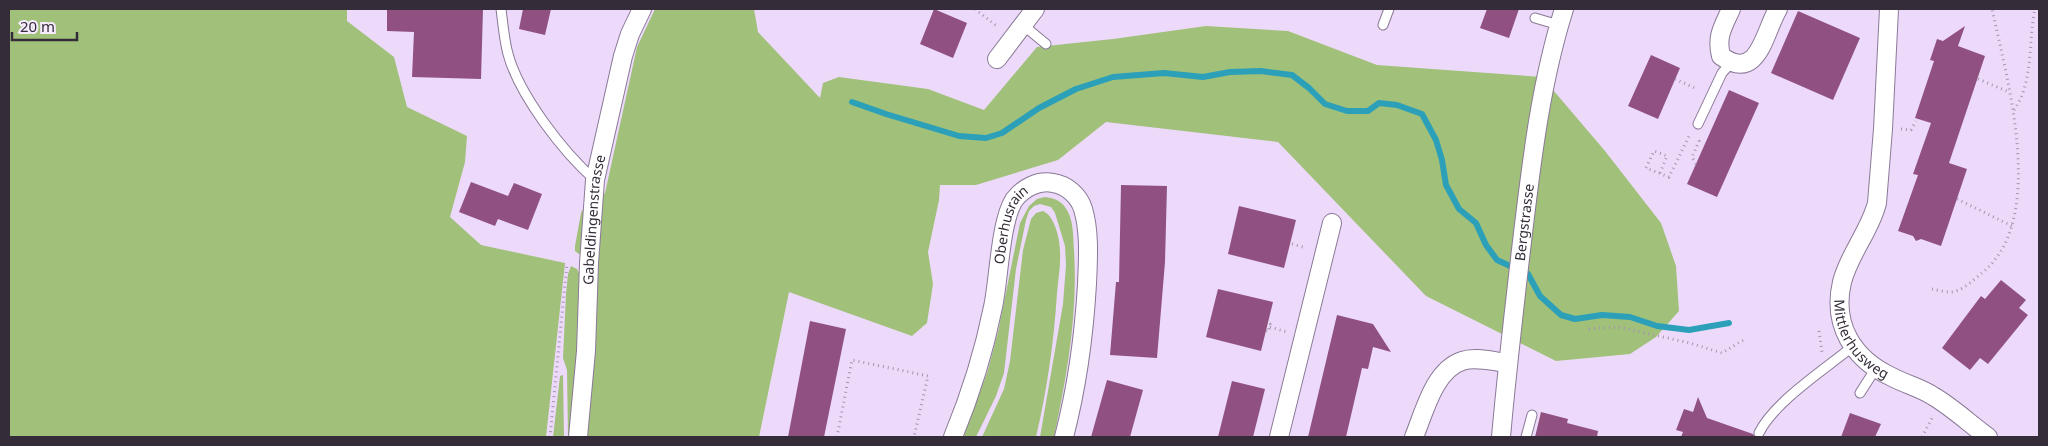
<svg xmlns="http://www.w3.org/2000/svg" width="2048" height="446" font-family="'Noto Sans',sans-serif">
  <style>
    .green { fill: #a1c07a }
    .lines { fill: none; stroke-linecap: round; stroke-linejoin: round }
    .stream { stroke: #2ca0b9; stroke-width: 6 }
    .building { fill: #905180 }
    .service-casing { stroke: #8a7997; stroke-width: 11 }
    .minor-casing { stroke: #8a7997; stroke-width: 20 }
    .path { stroke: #a495af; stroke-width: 3; stroke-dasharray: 1 4; stroke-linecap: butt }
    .service { stroke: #fff; stroke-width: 9 }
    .minor { stroke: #fff; stroke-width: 18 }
    .labels { text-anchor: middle; stroke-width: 5; stroke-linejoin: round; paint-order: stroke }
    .street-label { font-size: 14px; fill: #342c39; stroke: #f6ebff }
  </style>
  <rect width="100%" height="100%" fill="#eddafb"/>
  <path class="green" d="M 9,9 L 347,9 L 347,21 L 394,57 L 407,107 L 467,136 L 465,162 L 450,217 L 481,245 L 565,263 L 546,437 L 9,437 Z
    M 655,9 L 754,9 L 758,32 L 820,98 L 823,83 L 839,77 L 928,89 L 984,110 L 1037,47 L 1113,39 L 1206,26 L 1288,31 L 1377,65 L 1542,77 L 1605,151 L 1661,223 L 1676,266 L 1679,311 L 1656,337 L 1630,354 L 1556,361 L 1426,296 L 1278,142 L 1106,122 L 1058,160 L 976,185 L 940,185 L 939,200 L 928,252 L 933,284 L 927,323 L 912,336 L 789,292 L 759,437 L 584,437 L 600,199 L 605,193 L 607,184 L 637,47 Z
    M 1045,197 C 1053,198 1060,200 1065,207 C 1074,219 1073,236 1074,251 C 1078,314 1067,375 1054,437 L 1040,437 L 1063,304 L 1066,265 L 1065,246 L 1055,213 L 1051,207 L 1040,204 L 1034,206 L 1029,211 L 1026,220 L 1016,269 L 1004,373 L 996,396 L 976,437 L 963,437 L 987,373 L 998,332 L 1020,223 L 1029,206 L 1037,199 Z
    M 585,206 L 582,254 L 579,254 L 575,251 L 575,246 L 581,213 Z
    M 1043,211 C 1055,216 1060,240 1060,251 C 1061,265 1058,280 1057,293 C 1054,341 1047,390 1036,437 L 982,437 L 1004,389 L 1010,361 L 1023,250 L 1031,219 L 1036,213 Z
    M 571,266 L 577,269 L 583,281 L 574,437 L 568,437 L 567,370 L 563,358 L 566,294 L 568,274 Z
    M 563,375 L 564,437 L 553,437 L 560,376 Z"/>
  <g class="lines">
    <path class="stream" d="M 852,102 L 886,114 L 959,136 L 986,138 L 1002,133 L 1039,108 L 1076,89 L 1113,77 L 1164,73 L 1203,77 L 1230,72 L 1261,71 L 1292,75 L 1309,88 L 1325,104 L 1347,111 L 1368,111 L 1379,103 L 1397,105 L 1422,114 L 1436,140 L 1442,160 L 1446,185 L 1459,209 L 1476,223 L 1486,245 L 1497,260 L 1528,274 L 1540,296 L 1561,315 L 1575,319 L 1602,315 L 1630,317 L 1657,326 L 1689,330 L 1729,323"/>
  </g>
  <path class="building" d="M 387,9 L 483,9 L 481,79 L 412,77 L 414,32 L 387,31 Z
    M 523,9 L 551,9 L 545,35 L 519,29 Z
    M 934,9 L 967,23 L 953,58 L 920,44 Z
    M 1487,9 L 1519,9 L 1509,38 L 1480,28 Z
    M 1798,11 L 1860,38 L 1833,100 L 1771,73 Z
    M 1965,26 L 1958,46 L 1985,56 L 1949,163 L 1967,169 L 1941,246 L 1921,239 L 1916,241 L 1913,236 L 1898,231 L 1918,175 L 1913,174 L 1931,123 L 1915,118 L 1934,61 L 1930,60 L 1937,39 L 1943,41 Z
    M 1651,55 L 1680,68 L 1658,119 L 1628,106 Z
    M 1729,90 L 1759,103 L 1717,197 L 1687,184 Z
    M 471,182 L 508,196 L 514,183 L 542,194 L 528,230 L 498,219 L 495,226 L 459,212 Z
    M 1121,185 L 1167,186 L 1165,262 L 1157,358 L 1110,355 L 1116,282 L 1119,282 Z
    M 1239,206 L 1296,220 L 1284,268 L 1228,254 Z
    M 2001,280 L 2026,300 L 2019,308 L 2028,315 L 1988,364 L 1980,358 L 1970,370 L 1942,348 L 1981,296 L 1985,299 Z
    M 1218,289 L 1273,302 L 1261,351 L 1206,337 Z
    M 1337,315 L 1373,324 L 1391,352 L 1373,347 L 1368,369 L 1362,368 L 1346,437 L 1308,437 Z
    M 810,321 L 846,329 L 824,437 L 788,437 Z
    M 1107,380 L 1143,390 L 1130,437 L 1091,437 Z
    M 1232,381 L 1265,389 L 1253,437 L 1218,437 Z
    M 1698,397 L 1707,418 L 1753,434 L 1755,437 L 1681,437 L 1683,432 L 1676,430 L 1684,409 L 1693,412 Z
    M 1541,412 L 1568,419 L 1567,423 L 1598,431 L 1597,437 L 1535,437 Z
    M 1850,413 L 1881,424 L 1875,437 L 1841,437 Z"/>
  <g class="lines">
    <defs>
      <path id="service" d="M 501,9 C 503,24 504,39 508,54 C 519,95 563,152 595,180
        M 1535,18 L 1559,25
        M 1023,25 L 1046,44
        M 1383,25 L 1389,9
        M 1698,124 L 1722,73 L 1731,63
        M 1860,393 L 1876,368
        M 1759,433 C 1774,402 1825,369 1852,347
        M 1526,437 L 1532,415"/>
      <g id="minor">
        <path d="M 1731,9 C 1723,27 1716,36 1721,56 C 1759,83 1764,32 1778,9"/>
        <path id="s1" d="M 1889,9 L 1883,129 L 1877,203 C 1870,231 1849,254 1842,282 C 1832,325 1853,359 1892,377 C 1905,384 1921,388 1933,396 C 1952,407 1970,424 1988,437"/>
        <path d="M 997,59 L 1035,9"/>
        <path id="s2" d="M 578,437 L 586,351 L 589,263 L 595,180 L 623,56 L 630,34 L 642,9"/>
        <path id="s3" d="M 953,437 C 970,396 984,352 993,307 C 999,280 1000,222 1014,200 C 1023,188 1038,180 1053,183 C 1067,185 1079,196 1083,209 C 1090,232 1088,260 1087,284 C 1084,336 1077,387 1064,437"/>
        <path d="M 1279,437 L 1332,223"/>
        <path d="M 1414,437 C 1424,413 1434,370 1462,361 C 1476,356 1494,362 1508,363"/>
        <path id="s4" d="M 1501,437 C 1507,369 1515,301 1523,233 C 1532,158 1541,82 1564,9"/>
      </g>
    </defs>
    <use href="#service" class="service-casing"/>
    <use href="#minor" class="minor-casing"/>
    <path class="path" d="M 975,9 L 998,27
      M 1675,79 L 1697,89
      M 1978,79 L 2009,92
      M 2014,110 C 2034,82 2028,41 2035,9
      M 1901,129 L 1911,130 L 1916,121
      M 1696,164 L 1692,157 L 1699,141 L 1697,139
      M 1660,173 L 1667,156 L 1654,151 L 1646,168 L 1669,177 L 1689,136
      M 1957,199 L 2012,226
      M 1292,244 L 1306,248
      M 1932,289 C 1937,290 1944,292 1950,292 C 1962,292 1974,279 1982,273 C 2048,220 2007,79 1992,9
      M 1270,327 L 1287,332
      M 1589,329 L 1618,327 L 1690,343 L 1722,353 L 1745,339
      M 1266,331 L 1268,332 L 1270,324 L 1268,323
      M 1819,331 L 1822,352
      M 550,437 L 567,264
      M 837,437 L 852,360 L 928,376 L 914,437
      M 1922,437 L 1932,418"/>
    <use href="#service" class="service"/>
    <use href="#minor" class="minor"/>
  </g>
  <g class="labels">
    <g class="street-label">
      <text dy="5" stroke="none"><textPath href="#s2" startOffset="218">Gabeldingenstrasse</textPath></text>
      <text dy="5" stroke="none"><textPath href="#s4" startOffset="216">Bergstrasse</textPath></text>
      <text dy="5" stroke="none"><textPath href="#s3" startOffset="221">Oberhusrain</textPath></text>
      <text dy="5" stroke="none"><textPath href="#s1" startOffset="346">Mittlerhusweg</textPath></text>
    </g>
  </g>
  <rect width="2048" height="446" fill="none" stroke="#342c39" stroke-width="20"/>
  <path d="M12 32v8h65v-8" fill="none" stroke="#342c39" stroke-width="2.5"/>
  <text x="20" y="32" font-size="15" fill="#342c39" stroke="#f6ebff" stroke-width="4" paint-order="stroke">20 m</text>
</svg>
